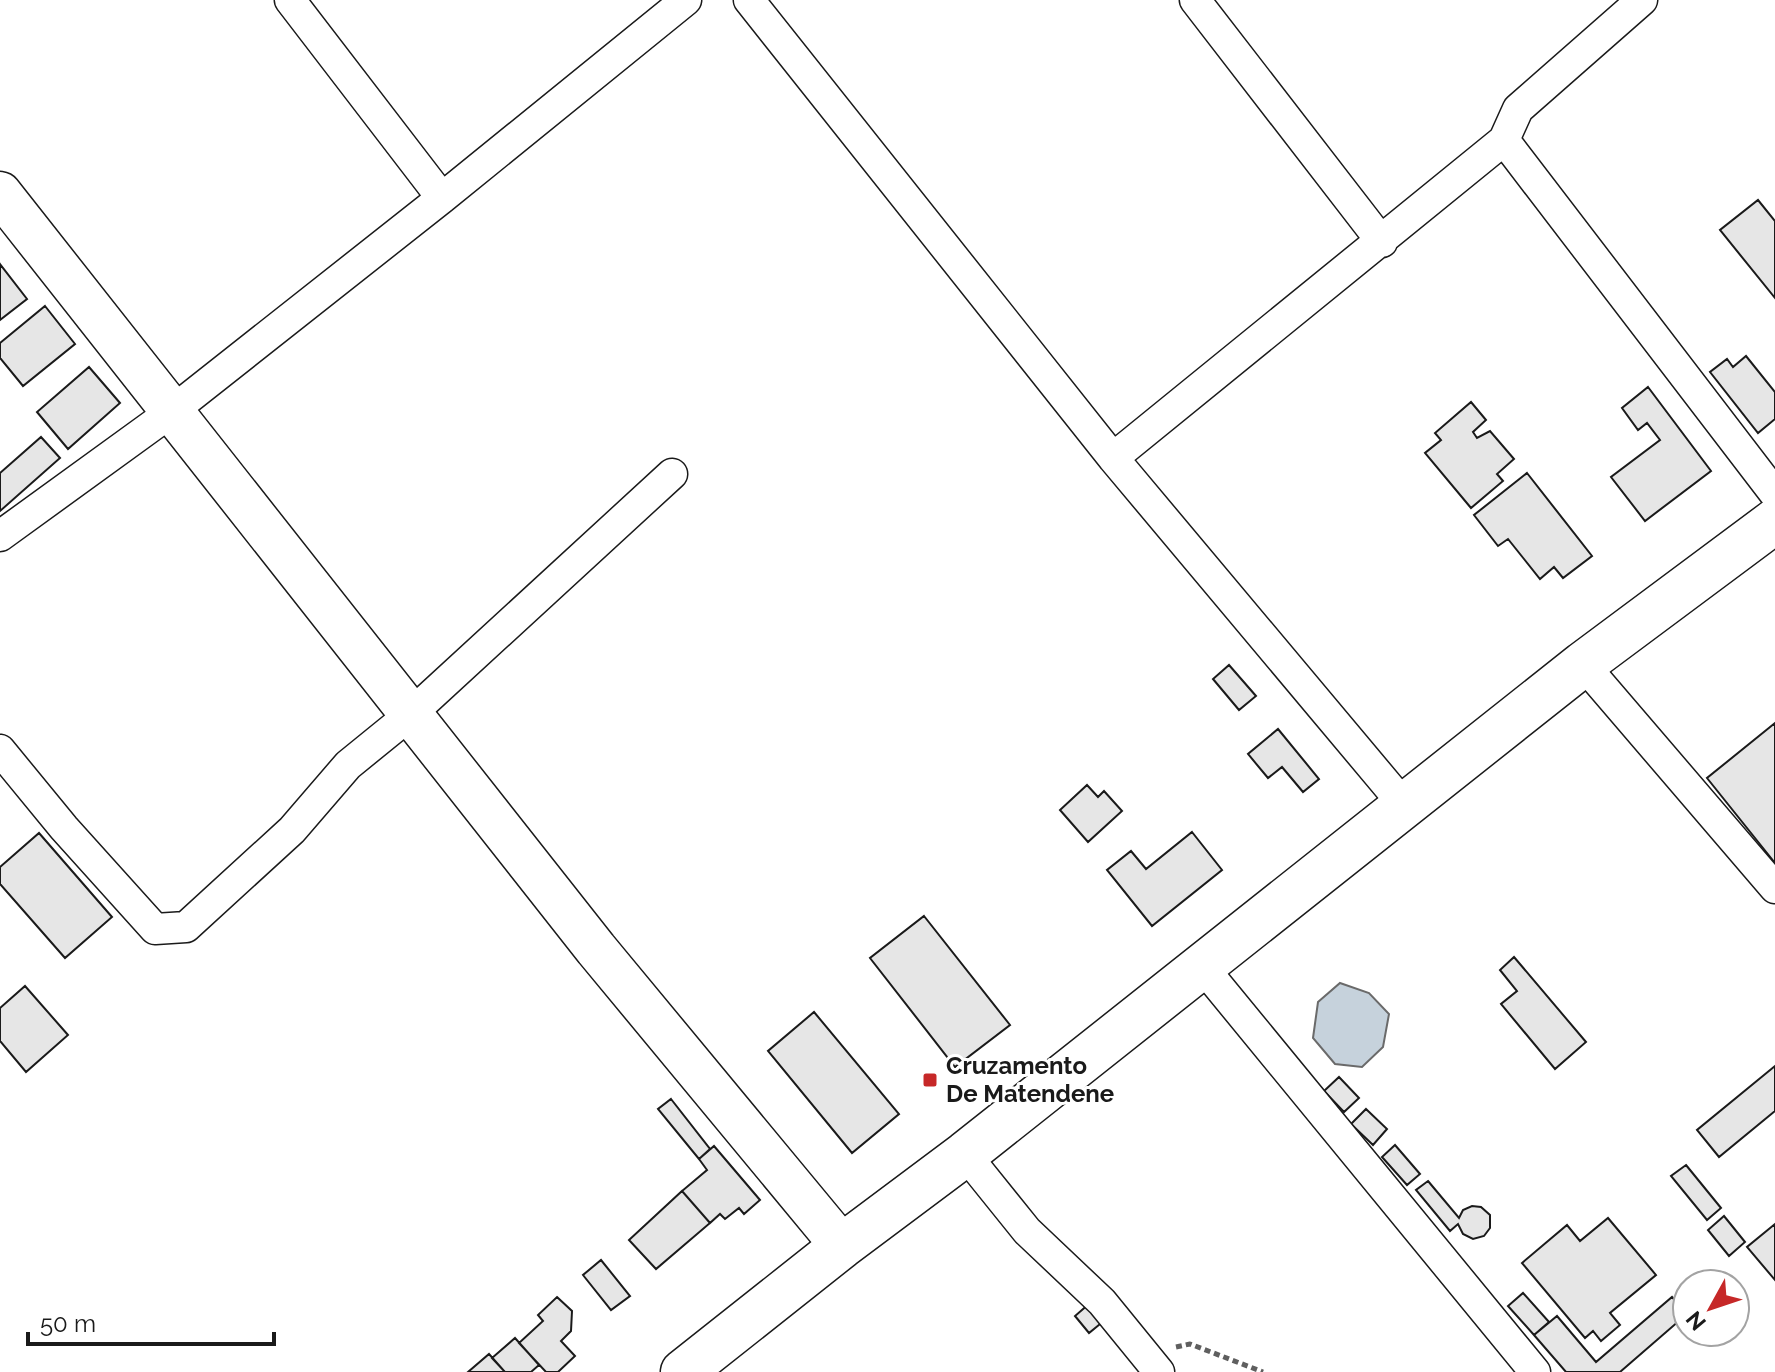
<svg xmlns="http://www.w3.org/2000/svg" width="1775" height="1372" font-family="Raleway,sans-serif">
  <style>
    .water { fill: #c6d2dc; stroke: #6a6a6a; stroke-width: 2 }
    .building { fill: #e6e6e6; stroke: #1a1a1a; stroke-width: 2 }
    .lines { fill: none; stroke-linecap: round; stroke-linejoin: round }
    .street-casing { stroke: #1a1a1a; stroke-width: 33 }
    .secondary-casing { stroke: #1a1a1a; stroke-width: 45 }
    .highway-casing { stroke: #1a1a1a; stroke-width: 47 }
    .path { stroke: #5f5f5f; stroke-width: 5; stroke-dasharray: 6 4; stroke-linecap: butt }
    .street { stroke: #fff; stroke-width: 30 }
    .secondary { stroke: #fff; stroke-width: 42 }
    .highway { stroke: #fff; stroke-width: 44 }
    .poi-dot { fill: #c62828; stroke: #fff; stroke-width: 3 }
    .labels { text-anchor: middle; stroke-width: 6; stroke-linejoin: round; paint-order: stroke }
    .poi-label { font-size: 24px; font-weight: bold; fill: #1a1a1a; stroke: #fff; text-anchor: start }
  </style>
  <rect width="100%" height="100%" fill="#fff"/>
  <path class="water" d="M 1340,983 L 1369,993 L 1389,1014 L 1383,1047 L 1362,1067 L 1335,1064 L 1313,1038 L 1318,1002 Z"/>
  <path class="building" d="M 1758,200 L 1775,221 L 1775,298 L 1720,230 Z
    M 0,264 L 27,299 L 0,320 Z
    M 45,306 L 75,344 L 23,386 L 0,358 L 0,343 Z
    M 1746,356 L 1775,392 L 1775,419 L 1758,433 L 1710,372 L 1727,359 L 1733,367 Z
    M 89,367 L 120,403 L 68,449 L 37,412 Z
    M 1648,387 L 1711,471 L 1645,521 L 1611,477 L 1660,440 L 1647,423 L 1638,430 L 1622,408 Z
    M 1471,402 L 1486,420 L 1473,432 L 1477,438 L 1490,431 L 1514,459 L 1497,474 L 1503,481 L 1471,508 L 1425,453 L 1441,440 L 1435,433 Z
    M 41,437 L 60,458 L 0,511 L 0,473 Z
    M 1527,473 L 1592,556 L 1563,578 L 1554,567 L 1540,579 L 1508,539 L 1498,546 L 1474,515 Z
    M 1229,665 L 1256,696 L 1239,710 L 1213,679 Z
    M 1775,723 L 1775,863 L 1707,778 Z
    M 1278,729 L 1319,779 L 1303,792 L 1282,767 L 1268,778 L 1248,754 Z
    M 1087,785 L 1098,797 L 1104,791 L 1122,811 L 1088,842 L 1060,810 Z
    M 1192,832 L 1222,870 L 1152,926 L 1107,870 L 1131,851 L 1146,869 Z
    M 39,833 L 112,917 L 65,958 L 0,884 L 0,867 Z
    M 924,916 L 1010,1025 L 955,1067 L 870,958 Z
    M 1514,957 L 1586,1042 L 1555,1069 L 1501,1004 L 1517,991 L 1500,970 Z
    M 25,986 L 68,1035 L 26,1072 L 0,1041 L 0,1008 Z
    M 814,1012 L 899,1114 L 852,1153 L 768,1051 Z
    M 1775,1066 L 1775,1111 L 1719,1157 L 1697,1130 Z
    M 1339,1077 L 1359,1098 L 1344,1112 L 1324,1091 Z
    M 671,1099 L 710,1149 L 699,1159 L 658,1109 Z
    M 1366,1109 L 1387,1129 L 1373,1145 L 1351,1124 Z
    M 1395,1145 L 1420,1174 L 1407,1185 L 1382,1157 Z
    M 714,1146 L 760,1200 L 744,1214 L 739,1208 L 725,1219 L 720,1214 L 710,1223 L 682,1191 L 707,1170 L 699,1159 Z
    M 1686,1165 L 1721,1208 L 1707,1220 L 1671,1176 Z
    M 1428,1181 L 1459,1218 L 1463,1210 L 1472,1206 L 1481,1207 L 1490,1215 L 1490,1228 L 1484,1236 L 1473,1239 L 1463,1234 L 1458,1224 L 1450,1231 L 1416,1190 Z
    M 682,1191 L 710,1223 L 656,1269 L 629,1240 Z
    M 1724,1216 L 1745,1242 L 1729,1256 L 1708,1230 Z
    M 1608,1218 L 1656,1275 L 1610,1313 L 1620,1325 L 1601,1341 L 1593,1331 L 1585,1338 L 1522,1263 L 1567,1225 L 1580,1241 Z
    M 1775,1224 L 1775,1280 L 1747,1247 Z
    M 601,1260 L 630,1296 L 611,1310 L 583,1275 Z
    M 1523,1293 L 1549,1322 L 1534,1335 L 1508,1306 Z
    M 557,1297 L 572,1311 L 571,1331 L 561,1341 L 575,1356 L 558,1372 L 546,1372 L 519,1343 L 543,1321 L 538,1315 Z
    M 1672,1297 L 1687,1314 L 1620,1372 L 1566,1372 L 1534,1335 L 1557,1316 L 1596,1362 Z
    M 1090,1303 L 1105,1320 L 1089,1333 L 1075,1316 Z
    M 515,1338 L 539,1365 L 531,1372 L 505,1372 L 492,1358 Z
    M 489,1354 L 505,1372 L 468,1372 Z"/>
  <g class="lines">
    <defs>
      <path id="street" d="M 290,0 L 442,198
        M 749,0 L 1113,458 L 1404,805
        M 1195,0 L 1382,242
        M 1504,140 L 1775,494
        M 1113,458 L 1504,140 L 1518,109 L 1642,0
        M 0,536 L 171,412 L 442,198 L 686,0
        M 1583,664 L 1775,888
        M 0,750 L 64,828 L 155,929 L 186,927 L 292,830 L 348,765 L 412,713 L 672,474
        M 1201,965 L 1535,1372
        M 965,1154 L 1027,1231 L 1102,1302 L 1159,1372"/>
      <path id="secondary" d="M 0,193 L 596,949 L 842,1246"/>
      <path id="highway" d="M 683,1372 L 842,1246 L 965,1154 L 1583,664 L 1775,521"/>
    </defs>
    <use href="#street" class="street-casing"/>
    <use href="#secondary" class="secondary-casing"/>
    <use href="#highway" class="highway-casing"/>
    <path class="path" d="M 1176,1347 L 1190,1344 L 1263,1372"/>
    <use href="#street" class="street"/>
    <use href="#secondary" class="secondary"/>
    <use href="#highway" class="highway"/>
  </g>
  <rect class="poi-dot" x="922" y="1072" width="16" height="16" rx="4"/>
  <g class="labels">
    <g class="poi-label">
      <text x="946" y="1074">Cruzamento<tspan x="946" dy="28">De Matendene</tspan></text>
    </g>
  </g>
  <g transform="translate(1711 1308) rotate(230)"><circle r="38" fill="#ffffff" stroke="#a3a3a3" stroke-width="2"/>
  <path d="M0-6L14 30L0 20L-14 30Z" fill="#c62828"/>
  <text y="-12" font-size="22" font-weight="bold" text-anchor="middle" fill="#1a1a1a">N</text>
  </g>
  <path d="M28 1332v12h246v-12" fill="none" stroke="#1a1a1a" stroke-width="4"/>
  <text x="40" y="1332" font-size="24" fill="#1a1a1a" stroke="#ffffff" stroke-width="6" paint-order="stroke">50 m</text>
</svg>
